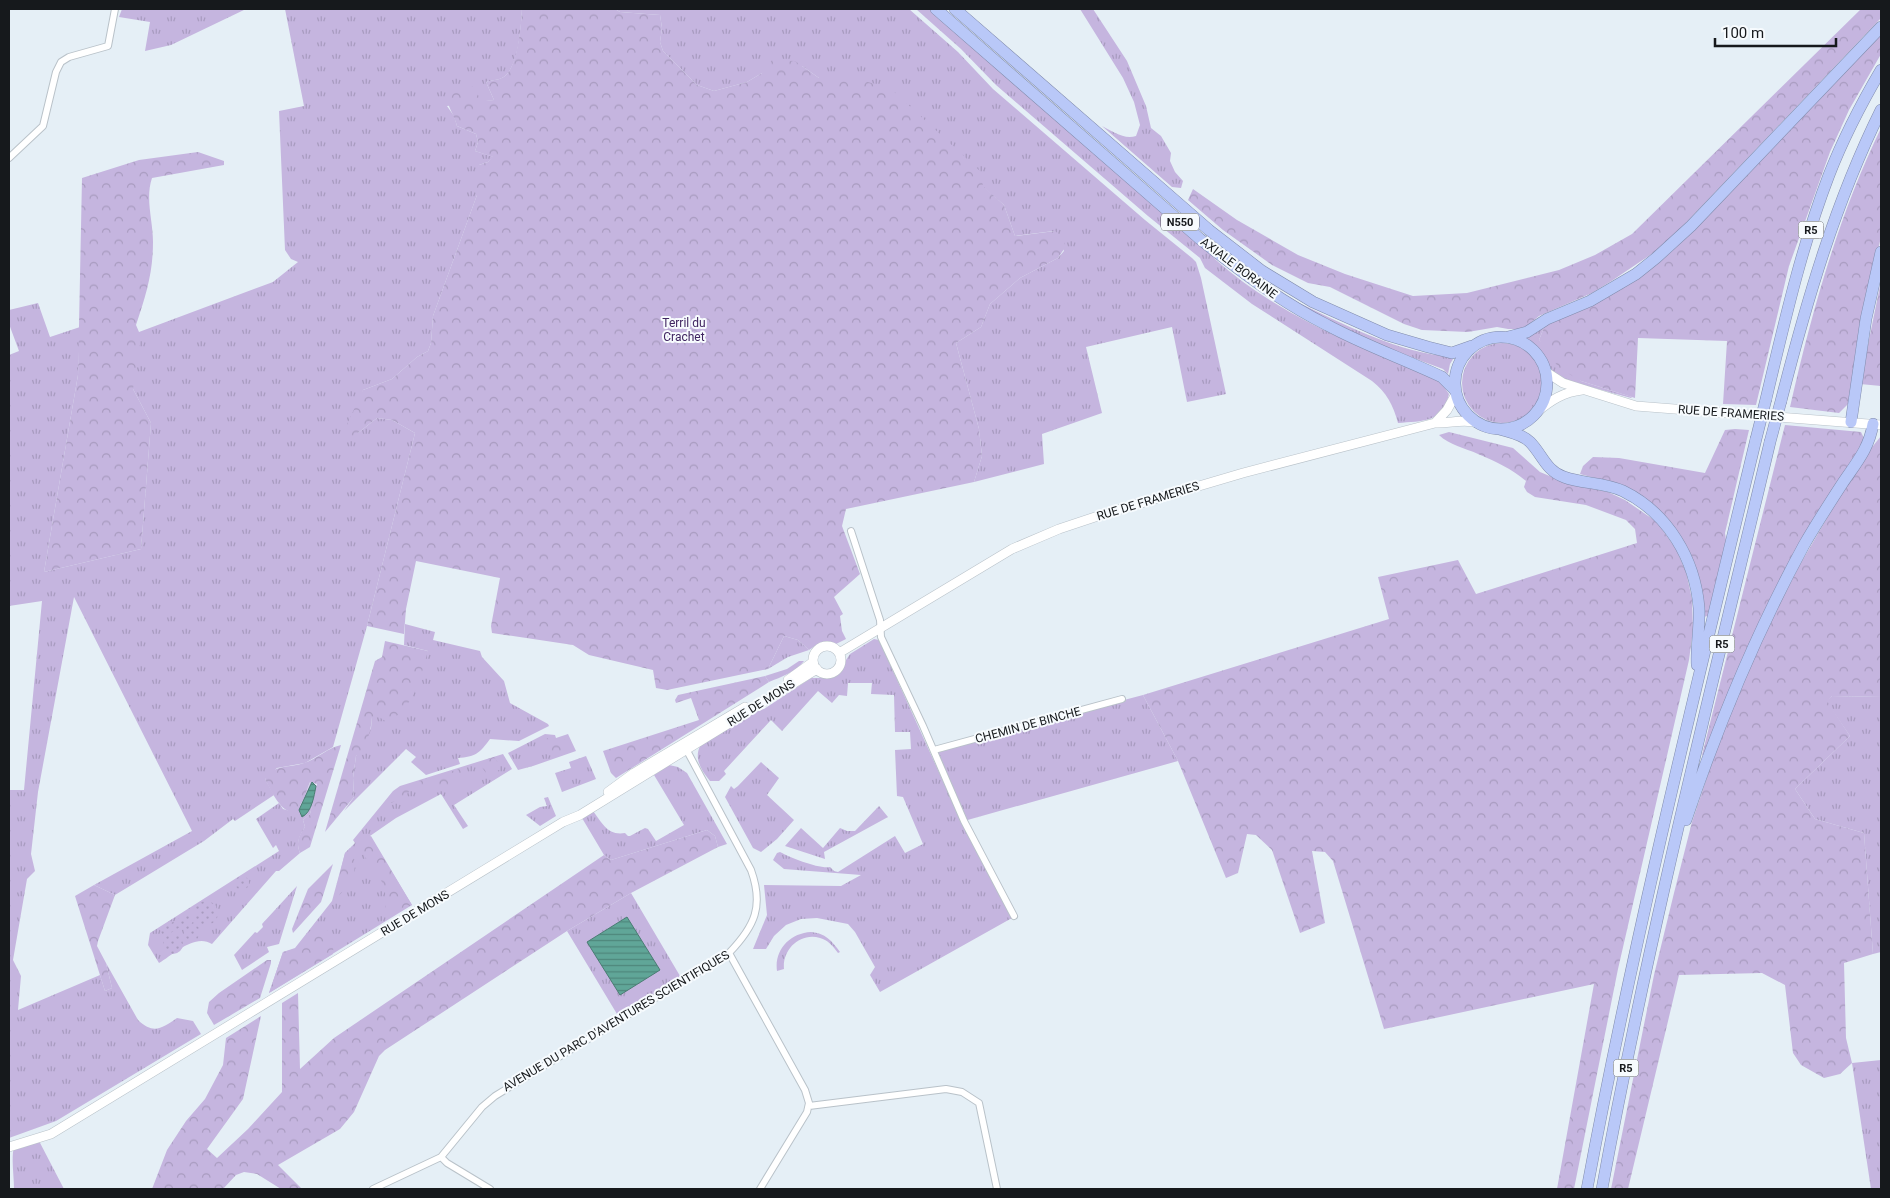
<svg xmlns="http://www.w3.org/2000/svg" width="1890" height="1198" font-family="Roboto,sans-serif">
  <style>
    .grass { fill: url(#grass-tufts) }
    .forest { fill: url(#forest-crowns) }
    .park { fill: url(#park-dots) }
    .water { fill: url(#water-rules); stroke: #4a7c73 }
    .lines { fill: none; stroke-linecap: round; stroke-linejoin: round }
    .street-casing { stroke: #b9c2c9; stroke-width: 8 }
    .secondary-casing { stroke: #b9c2c9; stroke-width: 10 }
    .highway-casing { stroke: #808bab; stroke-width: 12 }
    .street { stroke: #fff; stroke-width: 6 }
    .secondary { stroke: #fff; stroke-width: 9 }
    .highway { stroke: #b9c8f8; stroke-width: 11 }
    .highway-bridge-casing { stroke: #808bab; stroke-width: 12; stroke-linecap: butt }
    .highway-bridge { stroke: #b9c8f8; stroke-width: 11 }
    .labels { text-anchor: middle; stroke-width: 4; stroke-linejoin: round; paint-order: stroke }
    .shield { fill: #f7fbfe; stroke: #5a5d60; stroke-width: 1 }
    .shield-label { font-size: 11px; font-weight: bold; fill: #16191c }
    .street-label { font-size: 12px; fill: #16191c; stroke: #f7fbfe }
    .park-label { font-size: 12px; fill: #3f2460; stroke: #f7fbfe }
  </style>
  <defs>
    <pattern id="grass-tufts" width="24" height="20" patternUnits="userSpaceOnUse" patternTransform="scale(1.25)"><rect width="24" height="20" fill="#c5b5df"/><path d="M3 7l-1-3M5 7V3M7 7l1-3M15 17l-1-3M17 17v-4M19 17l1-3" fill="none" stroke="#a89bbf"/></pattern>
    <pattern id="forest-crowns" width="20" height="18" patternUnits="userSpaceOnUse" patternTransform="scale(1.25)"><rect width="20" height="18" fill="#c5b5df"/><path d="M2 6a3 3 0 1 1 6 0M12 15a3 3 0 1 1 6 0" fill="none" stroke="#a89bbf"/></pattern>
    <pattern id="park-dots" width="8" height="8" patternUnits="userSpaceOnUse" patternTransform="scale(1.25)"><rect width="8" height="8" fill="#c5b5df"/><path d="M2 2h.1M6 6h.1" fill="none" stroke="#a89bbf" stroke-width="1.8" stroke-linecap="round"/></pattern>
    <pattern id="water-rules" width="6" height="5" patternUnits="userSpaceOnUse" patternTransform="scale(1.25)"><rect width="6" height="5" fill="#60a698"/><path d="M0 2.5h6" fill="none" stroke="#4e867b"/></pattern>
  </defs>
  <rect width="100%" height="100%" fill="#e5eff6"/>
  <path class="grass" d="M 122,9 L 246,9 L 171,45 L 145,51 L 150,22 L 119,17 Z
    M 285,9 L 522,9 C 521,26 519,64 505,76 C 501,80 492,80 486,82 L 494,100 L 447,106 L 454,116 L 457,126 L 476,134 L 478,142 L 475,151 L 494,157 L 488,162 L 479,165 L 477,195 L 433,316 L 431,343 L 428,351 L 417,357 L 392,379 L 363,390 L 358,433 L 377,418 L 392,420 L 415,433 L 367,626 L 333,747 L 305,763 L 277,768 L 265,779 L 274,795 L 235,821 L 233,819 L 204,841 L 115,895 L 94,885 L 192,831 L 74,597 L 38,792 L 31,854 L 35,871 L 27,879 L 13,960 L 21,976 L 18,1010 L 100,975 L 105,991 L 112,988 L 106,963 L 138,1020 C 154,1035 162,1028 177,1018 L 193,1021 L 201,1034 L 56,1121 L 9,1138 L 9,790 L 24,790 L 42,601 L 9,606 L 9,355 L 19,351 L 9,324 L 9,310 L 38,303 L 50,337 L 80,327 L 78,375 L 44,572 L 141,549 L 151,423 L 133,389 L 132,377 L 139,332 L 273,282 L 298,262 L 291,259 L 285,250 L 279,111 L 304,106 Z
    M 615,9 L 909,9 L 958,52 L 993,89 L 1145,220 L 1192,258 L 1196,262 L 1201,278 L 1226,394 L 1187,402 L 1172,327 L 1086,347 L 1102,413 L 1042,434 L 1044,464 L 974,482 L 982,456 L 979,429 L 956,343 L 981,327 L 990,304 L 1020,278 L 1058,258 L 1064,251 L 1054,231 L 1015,236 L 1004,205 L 982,186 L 833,78 L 819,78 L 802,66 L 762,73 L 747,82 L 714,91 L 697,85 L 663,51 L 660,42 L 662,28 L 660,15 L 620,12 Z
    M 916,9 L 936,9 L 1200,239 C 1205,246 1210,254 1216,260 C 1280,317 1362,348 1440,381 L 1449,394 C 1443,423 1422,421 1398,423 C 1393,405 1387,393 1372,381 L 1252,304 L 1205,268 L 1200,258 L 1148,216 L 996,85 L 961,49 Z
    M 1080,9 L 1093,9 L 1127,61 L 1146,106 L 1151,128 L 1161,136 L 1171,153 L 1170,161 L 1175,172 L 1183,181 L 1181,188 L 1172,187 L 1102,126 C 1112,131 1124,140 1136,136 L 1140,125 L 1134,102 L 1123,78 Z
    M 1291,299 C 1334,320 1408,358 1455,356 L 1450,364 L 1448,374 L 1443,369 C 1391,350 1338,329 1291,299 Z
    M 1545,325 L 1539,340 L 1581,381 L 1632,397 L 1631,398 L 1565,380 L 1553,372 L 1543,354 L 1526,338 Z
    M1462 383a40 40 0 1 1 80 0a40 40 0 1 1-80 0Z
    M 405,624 L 435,632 L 433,640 L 480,651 L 482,657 L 504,681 L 510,703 L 548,724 L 549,726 L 519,741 L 490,739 C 480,753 475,757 458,758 L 460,764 L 426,775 L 411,762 L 416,757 L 406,749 L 344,811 L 354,797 L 353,778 L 356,756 L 371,728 L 372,717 L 379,717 L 428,651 L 404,645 Z
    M 784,636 L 798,640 L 809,650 L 788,657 L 768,669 Z
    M 874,639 L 879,640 L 962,823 L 1012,918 L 880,992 L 870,975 L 875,967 L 855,932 L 848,924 L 817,918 L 801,919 L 786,925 L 774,936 L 766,949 L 753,949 L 767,915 L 764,885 L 841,886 L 861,875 L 784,869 L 773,860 L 777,853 L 780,852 C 791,858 819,869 830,867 L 834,871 L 838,872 L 895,836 L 905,853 L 923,844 L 903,797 L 897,796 L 895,750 L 911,749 L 910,732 L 895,732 L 894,695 L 871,694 L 872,683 L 848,683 L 847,696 L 839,695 L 832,703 L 818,691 L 782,731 L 771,720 L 724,771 L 726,774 L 719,781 L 710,781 C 701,770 694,759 700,746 L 758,710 L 764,709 L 811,678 L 829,678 L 836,675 L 850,654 Z
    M 799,661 L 804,661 C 796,672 781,677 769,682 L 765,676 L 787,669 Z
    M 1143,695 L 1178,761 L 964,821 L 934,750 Z
    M 1832,696 L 1881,697 L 1881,952 L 1873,954 L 1864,833 L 1815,819 L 1795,789 L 1850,736 L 1826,701 Z
    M 545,734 L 555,735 L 556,738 L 568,734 L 576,751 L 533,766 L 518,770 L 508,753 Z
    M 503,754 L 512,769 L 454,805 L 468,826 L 463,829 L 441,794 L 396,818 L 370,836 L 412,905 L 269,993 L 283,952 L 295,948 L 332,901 L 345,853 L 355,843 L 353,840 L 393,791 L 400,786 Z
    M 586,756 L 596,779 L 562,792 L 555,773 L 571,768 L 569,762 Z
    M 761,762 L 779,778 L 767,795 L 794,820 L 777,839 L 761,852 L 753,848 L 725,797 L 731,786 L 734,789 L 738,786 Z
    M 669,765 L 678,767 L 687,773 L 727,844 L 718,847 L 715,836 L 707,830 L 611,860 L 604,855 L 582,818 L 593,811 C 602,823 608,836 625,833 L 628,836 L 630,836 L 645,828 L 648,829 L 656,841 L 684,825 L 654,775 Z
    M 311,781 L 317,786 L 310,814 L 303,820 L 305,827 C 299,836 296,843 300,853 L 279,871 L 276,871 L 212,944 C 195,933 174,954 159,963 L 148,945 L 150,933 L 279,851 L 276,845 L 273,848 L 256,819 L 279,803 L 283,809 L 290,811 L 301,805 Z
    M 548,797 L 556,816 L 540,826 L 526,815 L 540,807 L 547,806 L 544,798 Z
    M 879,806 L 888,817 L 824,852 L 825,859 L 785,846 L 801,828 L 823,848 L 840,828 L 847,831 L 855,831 Z
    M 297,886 L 279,944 L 267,947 L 269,952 L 242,970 L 234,955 L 255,932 L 257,933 L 263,927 L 262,924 Z
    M 631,893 L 683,981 L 620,1019 L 567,931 Z
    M 811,932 C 825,933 832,941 840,952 L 838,953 C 833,946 828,940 820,938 C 800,932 782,950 784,969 L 777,971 C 774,950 790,933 811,932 Z
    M 1881,1060 L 1881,1189 L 1871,1189 L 1852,1063 Z
    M 38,1139 L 64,1189 L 14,1189 C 14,1175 11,1160 14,1146 Z"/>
  <path class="forest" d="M 522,9 L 615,9 L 620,12 L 660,15 L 662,28 L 660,42 L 663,51 L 697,85 L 714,91 L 747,82 L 762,73 L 772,60 L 795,61 L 819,78 L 853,78 L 890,88 L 980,171 L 983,186 L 1004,205 L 1015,236 L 1055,231 L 1061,236 L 1066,246 L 1058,258 L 1020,278 L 990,304 L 981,327 L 956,343 L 979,429 L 982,456 L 974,482 L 846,509 L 842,526 L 860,574 L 834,597 L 843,614 L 840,616 L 842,631 L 846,639 L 836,644 L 821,642 L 809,650 L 798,640 L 784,636 L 768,669 L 667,690 L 656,688 L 653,670 L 589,655 L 573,645 L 492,633 L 491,626 L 500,578 L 416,561 L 406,609 L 404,634 L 367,626 L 415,433 L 392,420 L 377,418 L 358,433 L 343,441 L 342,435 L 363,390 L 392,379 L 417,357 L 428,351 L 431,343 L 433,316 L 477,195 C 470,183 473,178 479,165 L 488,162 L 493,157 L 475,151 L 478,142 L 476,134 L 457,126 C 454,114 447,107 447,95 L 472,86 L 482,101 L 494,100 L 486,82 C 491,80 501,80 505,76 C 518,65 521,26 522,9 Z
    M 1861,9 L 1881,9 L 1881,18 L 1681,228 L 1659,249 L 1613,280 L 1592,293 L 1539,316 L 1527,326 L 1519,329 L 1508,329 L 1497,327 L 1468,332 L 1422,330 L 1404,324 L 1330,287 L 1308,283 L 1272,265 L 1223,230 L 1188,200 L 1193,189 L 1237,220 L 1298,255 L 1345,274 L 1413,296 L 1467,293 L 1559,270 L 1595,255 L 1632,234 Z
    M 1881,34 L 1881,54 L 1849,110 L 1830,152 L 1789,266 L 1756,405 L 1723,404 L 1727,341 L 1638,338 L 1635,398 L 1581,381 L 1559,368 L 1539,340 L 1545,325 C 1595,305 1631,285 1672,251 Z
    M 1881,128 L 1881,237 L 1863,315 L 1848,404 L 1839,413 L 1790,407 C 1812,311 1838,217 1881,128 Z
    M 198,152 L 224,161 L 224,165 L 152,178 C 145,199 153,220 153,242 C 153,273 146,295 136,325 L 139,332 L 139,350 L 133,389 L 151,423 L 141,549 L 44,572 L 78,375 L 82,178 L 139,160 Z
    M 1881,281 L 1881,386 L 1860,384 Z
    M 1785,425 L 1861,432 L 1864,438 L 1862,446 L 1823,507 L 1705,756 L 1702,755 Z
    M 1735,429 L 1749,430 L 1725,533 L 1726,540 L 1708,616 L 1703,617 L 1685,546 L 1613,483 L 1580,474 L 1583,466 L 1593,457 L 1619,458 L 1705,473 L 1725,430 Z
    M 1449,432 L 1513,448 L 1540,472 L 1569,484 L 1608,492 L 1625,500 L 1657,522 L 1676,549 L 1686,572 L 1692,599 L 1693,630 L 1689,660 L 1618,969 L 1574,1189 L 1557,1189 L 1594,984 L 1384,1029 L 1333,861 L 1325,852 L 1312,851 L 1325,923 L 1300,933 L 1272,850 L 1256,835 L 1247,834 L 1238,873 L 1226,878 L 1178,761 L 1143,695 L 1389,619 L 1378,577 L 1458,560 L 1476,594 L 1637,543 L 1635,529 L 1626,520 L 1586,505 L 1535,497 L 1527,492 L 1524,487 L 1526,481 C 1512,469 1495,461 1478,454 C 1465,448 1449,445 1439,435 Z
    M 1881,436 L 1881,697 L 1832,696 L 1827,701 L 1850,736 L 1795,789 L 1815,819 L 1864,833 L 1873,954 L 1844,963 L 1846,1038 L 1852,1063 L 1840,1074 L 1824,1078 L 1801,1065 L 1793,1053 L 1785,985 L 1762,973 L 1679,975 L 1628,1189 L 1611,1189 L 1654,975 L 1674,893 L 1692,822 L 1725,724 L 1766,631 L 1798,568 L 1837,501 L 1865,456 Z
    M 385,641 L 428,651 C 420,678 414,709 387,722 L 379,717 L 372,717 C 371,732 367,746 356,756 L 353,778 L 354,797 L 325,832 L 375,661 L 382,657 Z
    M 765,676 L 769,682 L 616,778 L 611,773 L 603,751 L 699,720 L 691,698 L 676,703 L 675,700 L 678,695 Z
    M 548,738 L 553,742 L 563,738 L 570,743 L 569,749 L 552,756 L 542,753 L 537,746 L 541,741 Z
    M 341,745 L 310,847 L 300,853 C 296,843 298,836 305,827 L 303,820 L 310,814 L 317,784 L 310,782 C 307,789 305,798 301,804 C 288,828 270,789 265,779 C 272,764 291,768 304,763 C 317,759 327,748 341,745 Z
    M 494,757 L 499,764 L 499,770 L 492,774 L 486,773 L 479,763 Z
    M 460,769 C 471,796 434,795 419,784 L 419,781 Z
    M 408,785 L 411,789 C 407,796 398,800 391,803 L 387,799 C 393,792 398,787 408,785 Z
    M 707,830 L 715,836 L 718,847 L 631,893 L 567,931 L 385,1050 L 379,1056 L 354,1112 L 340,1129 L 278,1165 L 302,1189 L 281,1189 L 257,1174 L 244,1172 L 236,1175 L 223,1189 L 152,1189 L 167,1150 L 186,1121 L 205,1099 L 223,1065 L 226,1038 L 261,1016 L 243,1099 L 207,1149 L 217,1158 L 248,1129 L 282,1092 L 282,1003 L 298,993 L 300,1069 L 334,1038 L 604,855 L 611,860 Z
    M 371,836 L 412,905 L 394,913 L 388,913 C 381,901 388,893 384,886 C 377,871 364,861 360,844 L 364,839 Z
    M 350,848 C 362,870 350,886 333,901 L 345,853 Z
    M 333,864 L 321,902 L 293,933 L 292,929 L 308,889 Z
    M 94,885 L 115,895 L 98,941 L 97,946 L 106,963 L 112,988 L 105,991 L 75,896 Z
    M 322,925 C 332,934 334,941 333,954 L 269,993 L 283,952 L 295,949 L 314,926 Z
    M 267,960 L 271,960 L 271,963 L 260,998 L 214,1025 L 207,1013 L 209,1002 L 219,993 Z"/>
  <path class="park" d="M235 883a7 7 0 1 1 14 0a7 7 0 1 1-14 0Z
    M194 913a12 12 0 1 1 24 0a12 12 0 1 1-24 0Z
    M 189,912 L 193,919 L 164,937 L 160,930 Z
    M 193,922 L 199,928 L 200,934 L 196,941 L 190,941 L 184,936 C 182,927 188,926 193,922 Z
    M163 944a10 10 0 1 1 20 0a10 10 0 1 1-20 0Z"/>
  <path class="water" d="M 312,782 L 316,786 C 314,796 312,812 302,817 L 299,810 Z
    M 627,917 L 660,970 L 620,995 L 587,942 Z"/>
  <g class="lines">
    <defs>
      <path id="street" d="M 9,158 L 43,126 L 56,72 L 61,62 L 69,57 L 108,46 L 115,9
        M 851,531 L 880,620 L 881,637 L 923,726 L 964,821 L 1014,916
        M 934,750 L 1122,699
        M 729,953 L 805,1090 L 809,1103 L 807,1112 L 760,1189
        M 809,1106 L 946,1089 L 962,1092 L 979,1103 L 997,1189
        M 441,1157 L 447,1163 L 490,1189
        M 373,1189 L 441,1157 L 482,1107 L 495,1096 L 729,953 C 755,926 764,906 751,870 L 685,747"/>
      <path id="secondary" d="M 1546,372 L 1563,383 L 1636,406 L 1881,425
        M 1537,412 C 1551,400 1564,392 1582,390
        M 1435,423 L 1447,410 L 1456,394
        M813 660a14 14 0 1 1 28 0a14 14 0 1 1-28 0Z
        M 839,653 L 1012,549 L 1059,529 L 1104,514 L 1243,473 L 1435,423 C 1450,424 1463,418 1478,423
        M 788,680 L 813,662
        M 608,792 L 634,773 L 745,707
        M 9,1147 L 51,1134 L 563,822 L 580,815 L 817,669"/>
      <path id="highway" d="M 936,9 L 1200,239 C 1240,271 1281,302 1327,325 C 1364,345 1404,359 1442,377 L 1455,390
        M 955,9 L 1209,230 L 1262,271 L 1313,302 L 1387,335 L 1428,347 L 1452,353 L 1472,346
        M1455 383a46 46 0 1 1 92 0a46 46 0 1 1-92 0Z
        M 1508,337 L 1527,332 L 1547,319 L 1590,301 L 1636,274 L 1656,258 L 1691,226 L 1881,27
        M 1766,399 C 1784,324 1801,248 1829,175 C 1843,139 1861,104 1881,70
        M 1781,401 C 1807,300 1835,203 1881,110
        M 1851,422 L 1866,319 L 1881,252
        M 1499,429 C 1509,432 1522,434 1530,442 C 1542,454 1546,471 1564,477 C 1583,484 1604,482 1623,491 C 1668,513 1695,559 1699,608 C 1700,627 1696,646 1697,665
        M 1686,820 C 1718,725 1756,633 1804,545 C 1816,524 1829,504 1842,484 C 1856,463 1869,449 1873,424
        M 1587,1189 C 1634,937 1696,688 1756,439
        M 1602,1189 C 1648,938 1711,690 1770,442"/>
    </defs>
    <use href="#street" class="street-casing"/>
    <use href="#secondary" class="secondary-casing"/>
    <use href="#highway" class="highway-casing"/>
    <use href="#street" class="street"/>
    <use href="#secondary" class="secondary"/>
    <use href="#highway" class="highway"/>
    <defs>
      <path id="highway-bridge" d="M 1756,439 L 1766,399
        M 1770,442 L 1781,401"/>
    </defs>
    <use href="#highway-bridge" class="highway-bridge-casing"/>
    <use href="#highway-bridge" class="highway-bridge"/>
  </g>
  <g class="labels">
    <g class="shield">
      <rect x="1161" y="213.5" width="38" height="17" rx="4"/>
      <rect x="1798.5" y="221.5" width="25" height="17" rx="4"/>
      <rect x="1709.5" y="635.5" width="25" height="17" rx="4"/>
      <rect x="1613.5" y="1059.5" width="25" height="17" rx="4"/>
    </g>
    <g class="shield-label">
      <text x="1180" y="226">N550</text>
      <text x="1811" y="234">R5</text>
      <text x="1722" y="648">R5</text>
      <text x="1626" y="1072">R5</text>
    </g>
    <g class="street-label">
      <text transform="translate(1239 268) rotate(37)" y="4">AXIALE BORAINE</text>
      <text transform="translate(1731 413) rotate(4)" y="4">RUE DE FRAMERIES</text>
      <text transform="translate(1148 501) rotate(-17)" y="4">RUE DE FRAMERIES</text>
      <text transform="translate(761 703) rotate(-32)" y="4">RUE DE MONS</text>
      <text transform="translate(1028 725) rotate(-15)" y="4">CHEMIN DE BINCHE</text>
      <text transform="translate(415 913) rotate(-31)" y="4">RUE DE MONS</text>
      <text transform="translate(616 1021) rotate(-31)" y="4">AVENUE DU PARC D'AVENTURES SCIENTIFIQUES</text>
    </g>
    <g class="park-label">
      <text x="684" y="327">Terril du<tspan x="684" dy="14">Crachet</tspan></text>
    </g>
  </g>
  <rect width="1890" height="1198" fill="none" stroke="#16191c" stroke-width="20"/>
  <path d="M1715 38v8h121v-8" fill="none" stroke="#16191c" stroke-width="2.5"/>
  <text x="1722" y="38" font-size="15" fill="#16191c" stroke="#f7fbfe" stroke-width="4" paint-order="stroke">100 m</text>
</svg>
